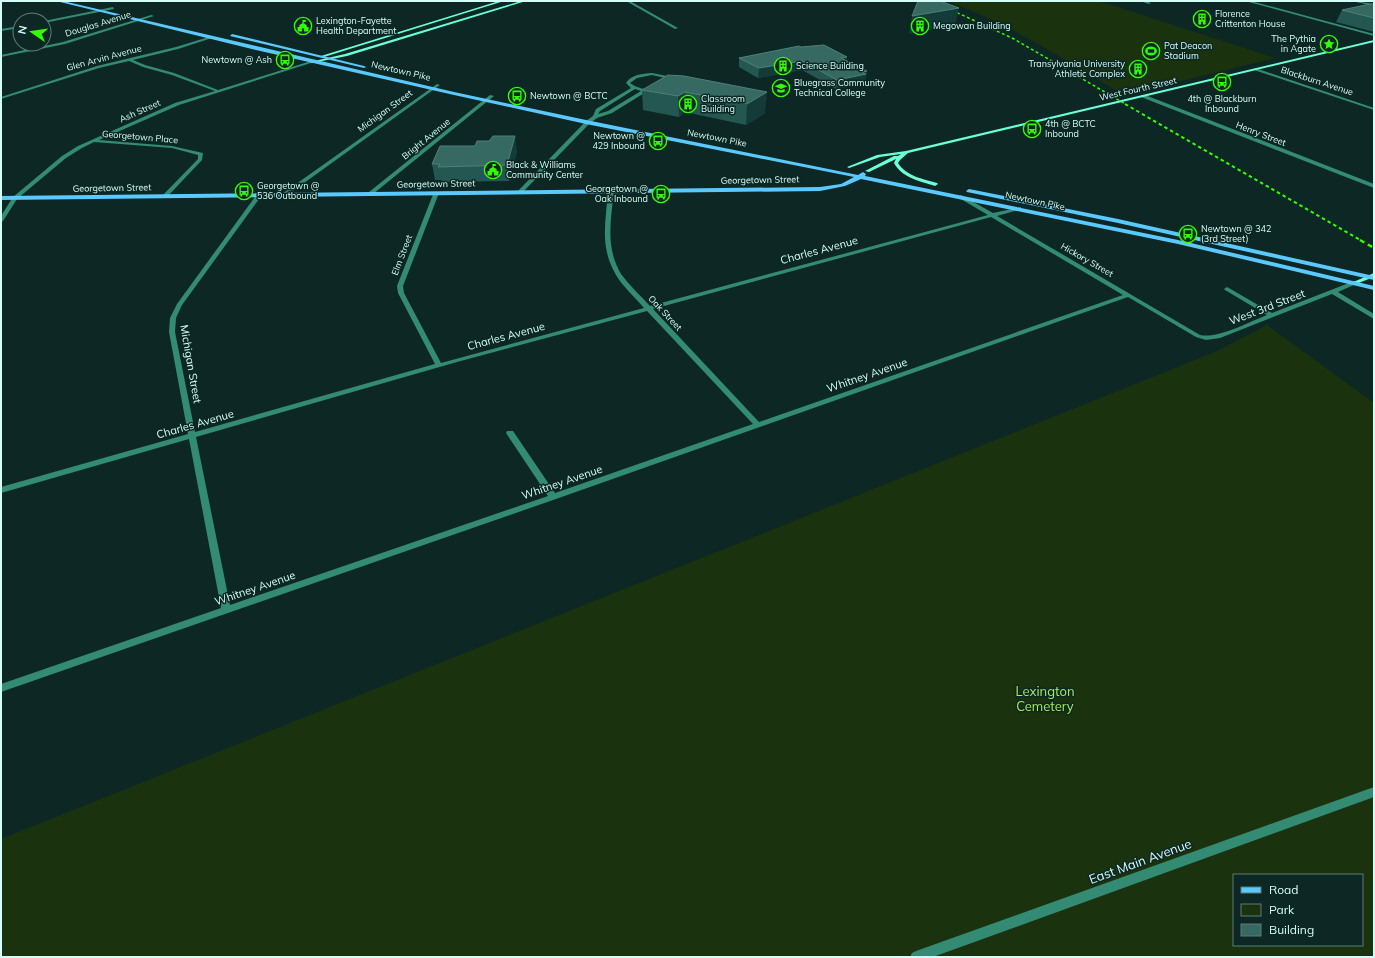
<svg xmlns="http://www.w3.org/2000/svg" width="1375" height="958" font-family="Mulish,sans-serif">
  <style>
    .green { fill: #1b320f; fill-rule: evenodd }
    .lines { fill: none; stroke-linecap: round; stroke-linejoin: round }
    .minor { fill: #338b74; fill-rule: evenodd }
    .tertiary { fill: #338b74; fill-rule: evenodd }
    .secondary { fill: #6affd6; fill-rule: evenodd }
    .primary { fill: #5ac9ff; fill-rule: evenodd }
    .rail-far2 { stroke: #33fe00; stroke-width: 1.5; stroke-dasharray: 3 2.5; stroke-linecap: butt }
    .rail-far1 { stroke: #33fe00; stroke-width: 2; stroke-dasharray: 3.5 3; stroke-linecap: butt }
    .rail { stroke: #33fe00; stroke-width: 2.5; stroke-dasharray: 5 4; stroke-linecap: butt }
    .wall { fill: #245751 }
    .shaded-wall { fill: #133c38 }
    .building { fill: #376963; stroke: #4f807a }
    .labels { text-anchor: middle; stroke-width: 3; stroke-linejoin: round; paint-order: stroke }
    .far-poi-label { font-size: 9px; fill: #d3fff7; stroke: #0d2724; text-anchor: start }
    .far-street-label { font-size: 9px; fill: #d3fff7; stroke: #0d2724 }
    .street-label { font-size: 11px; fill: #d3fff7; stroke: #0d2724 }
    .near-park-label { font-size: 13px; fill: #a7ec52; stroke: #0d2724 }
    .near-street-label { font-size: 13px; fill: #d3fff7; stroke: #0d2724 }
  </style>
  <rect width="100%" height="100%" fill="#0d2724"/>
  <path class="green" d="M 946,1 L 1099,1 L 1275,58 L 1124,95 C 1066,61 1010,23 946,1 Z
    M 1267,325 L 1374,403 L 1374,957 L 1,957 L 1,839 L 1215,352 ZM 1234,875 L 1362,875 L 1362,945 L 1234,945 Z"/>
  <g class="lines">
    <path class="minor" d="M 626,1 L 630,1 L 678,28 L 675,29 Z
      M 1140,1 L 1146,1 L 1151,3 L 1149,4 Z
      M 1355,1 L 1374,4 L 1374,6 L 1356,2 Z
      M 113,7 L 114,9 L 44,23 L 44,21 Z
      M 151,15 L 154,16 L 65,44 L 1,57 L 1,55 L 63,42 Z
      M 20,26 L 20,28 L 1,31 L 1,29 Z
      M 212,36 L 215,37 L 178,49 L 133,60 L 145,65 L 174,73 L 218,90 L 311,61 L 314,62 L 179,105 L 99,140 L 172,146 L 203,153 L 202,160 L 167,197 L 162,196 L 198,159 L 198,155 L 172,148 L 94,142 L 82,148 L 66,158 L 17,199 L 3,221 L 1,222 L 1,216 L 13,197 L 62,156 L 78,146 L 175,103 L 215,91 L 172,75 L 143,67 L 129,61 L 99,68 L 1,99 L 1,97 L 97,66 L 176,47 Z
      M 1255,68 L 1374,108 L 1374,110 L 1254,70 Z
      M 652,73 L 672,77 L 677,83 L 667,90 L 659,92 L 646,92 L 612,113 L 597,118 L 590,123 L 522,193 L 518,193 L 518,191 L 586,121 L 593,116 L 596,109 L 631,88 L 626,83 C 632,74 642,74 652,73 ZM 652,75 L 670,79 L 673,83 C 661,92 642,92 630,83 L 637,78 ZM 635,89 L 641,91 L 608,111 L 598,114 L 600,111 Z
      M 437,84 L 440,85 L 286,196 L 282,196 L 282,194 Z
      M 490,95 L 494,96 L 373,194 L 369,194 L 369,192 Z
      M 1141,95 L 1145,95 L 1374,184 L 1374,188 L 1141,97 Z
      M 611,188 L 614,190 C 611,220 605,247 621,274 C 629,285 641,296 650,306 L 988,215 L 959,198 L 958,197 L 961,195 L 993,213 L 1021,207 L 1021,209 L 997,216 L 1200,335 C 1218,339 1249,322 1267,315 L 1225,290 L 1224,289 L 1227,287 L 1272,313 L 1354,281 L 1356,282 L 1356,284 L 1338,292 L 1374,314 L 1374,319 L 1332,294 L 1220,338 L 1206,340 L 1196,337 L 1128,297 L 556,499 L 1,692 L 1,684 L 221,608 L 189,439 L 1,493 L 1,487 L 188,434 L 169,332 L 170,318 L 177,304 L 257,194 L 262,195 L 182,305 L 176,318 L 175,332 L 195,432 L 435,364 L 398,293 L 397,286 L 434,192 L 439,193 L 403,286 L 404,293 L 441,363 L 644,308 C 635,297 623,287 616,275 C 599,246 606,222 608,190 ZM 991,217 L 1123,295 L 759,422 L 653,309 ZM 647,311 L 753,424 L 555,493 L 513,431 L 507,431 L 506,433 L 548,496 L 230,605 L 196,437 L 457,362 Z
      M 1374,787 L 1374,797 L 933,957 L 910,957 L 912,953 L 916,951 Z"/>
    <path class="tertiary" d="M 1245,1 L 1251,1 L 1374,34 L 1374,36 Z"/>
    <path class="secondary" d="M 499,1 L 504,1 L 324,57 L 321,56 Z
      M 521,1 L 526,1 L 347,56 L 312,63 L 310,62 L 345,54 Z
      M 1374,40 L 1374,42 L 908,153 L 900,160 L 898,163 C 906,176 923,179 937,183 L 938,184 L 935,186 C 920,181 902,178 894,163 L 896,159 L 869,172 L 865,171 L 894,156 L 898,156 L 901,154 L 880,157 L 849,168 L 847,167 L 877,155 L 906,151 Z
      M 1374,273 L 1374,277 L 1356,284 L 1354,285 L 1351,283 Z"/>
    <path class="primary" d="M 56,1 L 63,1 L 454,92 L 586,120 L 858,175 L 863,172 L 866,174 L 865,176 L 1178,240 L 1374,286 L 1374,290 L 1178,244 L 861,179 L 845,186 L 820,191 L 1,200 L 1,196 L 820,187 L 841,184 L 854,177 L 586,124 L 454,95 L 256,50 Z
      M 232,34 L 364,66 L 366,67 L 364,68 L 230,36 Z
      M 969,189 L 1118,219 L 1374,276 L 1374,280 L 1118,223 L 967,192 L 966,191 Z"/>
    <path class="rail-far2" d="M 932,1 L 1014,39 L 1127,105"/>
    <path class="rail-far1" d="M 1125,104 L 1362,241"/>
    <path class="rail" d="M 1360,240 L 1374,248"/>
  </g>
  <path class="wall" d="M 1374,4 L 1374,32 L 1336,22 L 1342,10 Z
    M 801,47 L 847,61 L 866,81 L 865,81 L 864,84 L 836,89 L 802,70 L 758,78 L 739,67 L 739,58 Z
    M 684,76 L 765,113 L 746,125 L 685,112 L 679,117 L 643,110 L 642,90 Z
    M 517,151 L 509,181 L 441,182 L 441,180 L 435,180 L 432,164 Z"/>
  <path class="shaded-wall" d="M 959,8 L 955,25 L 909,34 L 912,16 Z
    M 847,57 L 846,66 L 841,58 Z
    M 802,61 L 802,70 L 758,78 L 759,68 Z
    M 867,71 L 866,81 L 865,81 L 864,84 L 836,89 L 837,80 Z
    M 685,92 L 685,112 L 679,117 L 678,96 Z
    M 767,92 L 765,113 L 746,125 L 747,104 Z
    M 515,136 L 517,151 L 509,181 L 507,165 Z"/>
  <path class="building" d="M 918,1 L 940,1 L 959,8 L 912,16 Z
    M 1370,4 L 1374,4 L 1374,18 L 1342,10 Z
    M 824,45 L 847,57 L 841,58 L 867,71 L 862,72 L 866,74 L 837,80 L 802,61 L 759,68 L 739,58 L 799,46 L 801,47 Z
    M 668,75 L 684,76 L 767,92 L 747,104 L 685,92 L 678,96 L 642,90 Z
    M 493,136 L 515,136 L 507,165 L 438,167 L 440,164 L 432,164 L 440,146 L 475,146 L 477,141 L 489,141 Z"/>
  <defs>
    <symbol id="building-ring" viewBox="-11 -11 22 22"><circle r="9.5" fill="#0d2724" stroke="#33fe00" stroke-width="1.5"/><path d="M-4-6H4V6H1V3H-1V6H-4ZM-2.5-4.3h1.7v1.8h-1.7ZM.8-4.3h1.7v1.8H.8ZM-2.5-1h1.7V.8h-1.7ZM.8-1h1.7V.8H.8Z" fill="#33fe00"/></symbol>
    <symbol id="civic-ring" viewBox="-11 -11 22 22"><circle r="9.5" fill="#0d2724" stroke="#33fe00" stroke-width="1.5"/><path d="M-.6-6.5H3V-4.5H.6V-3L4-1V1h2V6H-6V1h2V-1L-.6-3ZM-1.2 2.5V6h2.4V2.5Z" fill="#33fe00"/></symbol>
    <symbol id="sight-ring" viewBox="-11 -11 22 22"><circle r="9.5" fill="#0d2724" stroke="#33fe00" stroke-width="1.5"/><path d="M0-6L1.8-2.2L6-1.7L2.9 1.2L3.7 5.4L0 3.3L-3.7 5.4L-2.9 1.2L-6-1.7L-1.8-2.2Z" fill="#33fe00"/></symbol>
    <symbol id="stadium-ring" viewBox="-11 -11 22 22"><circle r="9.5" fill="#0d2724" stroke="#33fe00" stroke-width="1.5"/><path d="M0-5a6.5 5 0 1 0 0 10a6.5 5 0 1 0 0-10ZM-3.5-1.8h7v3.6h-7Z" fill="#33fe00"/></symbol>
    <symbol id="bus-ring" viewBox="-11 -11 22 22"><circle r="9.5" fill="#0d2724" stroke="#33fe00" stroke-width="1.5"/><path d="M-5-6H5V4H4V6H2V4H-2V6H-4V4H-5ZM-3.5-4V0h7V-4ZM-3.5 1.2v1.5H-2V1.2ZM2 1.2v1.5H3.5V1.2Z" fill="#33fe00"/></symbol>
    <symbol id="university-ring" viewBox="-11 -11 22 22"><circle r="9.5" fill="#0d2724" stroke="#33fe00" stroke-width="1.5"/><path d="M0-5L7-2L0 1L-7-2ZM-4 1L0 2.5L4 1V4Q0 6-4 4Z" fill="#33fe00"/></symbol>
  </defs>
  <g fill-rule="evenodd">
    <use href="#building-ring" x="1192" y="9" width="20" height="20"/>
    <use href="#civic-ring" x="293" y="16" width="20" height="20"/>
    <use href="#building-ring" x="910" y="16" width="20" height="20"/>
    <use href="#sight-ring" x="1319" y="34" width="20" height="20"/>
    <use href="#stadium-ring" x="1141" y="41" width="20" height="20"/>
    <use href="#bus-ring" x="275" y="50" width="20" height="20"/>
    <use href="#building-ring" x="773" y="56" width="20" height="20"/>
    <use href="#building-ring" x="1128" y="59" width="20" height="20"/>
    <use href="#bus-ring" x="1212" y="72" width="20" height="20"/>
    <use href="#university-ring" x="771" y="78" width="20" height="20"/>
    <use href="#bus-ring" x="507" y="86" width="20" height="20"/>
    <use href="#building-ring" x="678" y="94" width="20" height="20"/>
    <use href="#bus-ring" x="1022" y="119" width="20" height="20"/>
    <use href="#bus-ring" x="648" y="131" width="20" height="20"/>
    <use href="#civic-ring" x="483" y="160" width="20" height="20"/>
    <use href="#bus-ring" x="234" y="181" width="20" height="20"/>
    <use href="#bus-ring" x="651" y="184" width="20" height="20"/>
    <use href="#bus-ring" x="1178" y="224" width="20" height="20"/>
  </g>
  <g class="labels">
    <g class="far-poi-label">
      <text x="1215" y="17">Florence<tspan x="1215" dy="10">Crittenton House</tspan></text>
      <text x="316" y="24">Lexington-Fayette<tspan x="316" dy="10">Health Department</tspan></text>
      <text x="933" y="29">Megowan Building</text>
      <text x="1316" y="42" text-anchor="end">The Pythia<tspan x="1316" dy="10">in Agate</tspan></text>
      <text x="1164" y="49">Pat Deacon<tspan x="1164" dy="10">Stadium</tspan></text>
      <text x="272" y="63" text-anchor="end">Newtown @ Ash</text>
      <text x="1125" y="67" text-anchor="end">Transylvania University<tspan x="1125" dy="10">Athletic Complex</tspan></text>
      <text x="796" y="69">Science Building</text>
      <text x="794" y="86">Bluegrass Community<tspan x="794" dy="10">Technical College</tspan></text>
      <text x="530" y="99">Newtown @ BCTC</text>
      <text x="701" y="102">Classroom<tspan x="701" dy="10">Building</tspan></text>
      <text x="1222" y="102" text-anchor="middle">4th @ Blackburn<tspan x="1222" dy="10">Inbound</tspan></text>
      <text x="1045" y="127">4th @ BCTC<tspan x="1045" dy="10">Inbound</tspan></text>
      <text x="645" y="139" text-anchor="end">Newtown @<tspan x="645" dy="10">429 Inbound</tspan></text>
      <text x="506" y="168">Black &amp; Williams<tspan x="506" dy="10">Community Center</tspan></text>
      <text x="257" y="189">Georgetown @<tspan x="257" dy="10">536 Outbound</tspan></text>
      <text x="648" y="192" text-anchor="end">Georgetown @<tspan x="648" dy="10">Oak Inbound</tspan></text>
      <text x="1201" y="232">Newtown @ 342<tspan x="1201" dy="10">(3rd Street)</tspan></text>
    </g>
    <g class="far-street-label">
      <text transform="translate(98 24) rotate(-17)" y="3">Douglas Avenue</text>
      <text transform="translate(104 58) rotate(-15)" y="3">Glen Arvin Avenue</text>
      <text transform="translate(401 71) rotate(13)" y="3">Newtown Pike</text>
      <text transform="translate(1317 81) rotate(18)" y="3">Blackburn Avenue</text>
      <text transform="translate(1138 89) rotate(-13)" y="3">West Fourth Street</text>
      <text transform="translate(140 111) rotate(-24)" y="3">Ash Street</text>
      <text transform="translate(385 111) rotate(-36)" y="3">Michigan Street</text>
      <text transform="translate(1261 134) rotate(21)" y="3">Henry Street</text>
      <text transform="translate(140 137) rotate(5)" y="3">Georgetown Place</text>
      <text transform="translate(717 138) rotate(11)" y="3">Newtown Pike</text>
      <text transform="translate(426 139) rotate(-39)" y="3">Bright Avenue</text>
      <text transform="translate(760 180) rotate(-1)" y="3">Georgetown Street</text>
      <text transform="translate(436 184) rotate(-1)" y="3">Georgetown Street</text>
      <text transform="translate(112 188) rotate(-1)" y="3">Georgetown Street</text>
      <text transform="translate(1035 201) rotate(12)" y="3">Newtown Pike</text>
      <text transform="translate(402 255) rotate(-69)" y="3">Elm Street</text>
      <text transform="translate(1087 260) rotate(30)" y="3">Hickory Street</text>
      <text transform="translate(665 313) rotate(47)" y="3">Oak Street</text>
    </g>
    <g class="street-label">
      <text transform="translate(819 250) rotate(-15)" y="4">Charles Avenue</text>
      <text transform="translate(1267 307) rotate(-21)" y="4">West 3rd Street</text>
      <text transform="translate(506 336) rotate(-15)" y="4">Charles Avenue</text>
      <text transform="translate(191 364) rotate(80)" y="4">Michigan Street</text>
      <text transform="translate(867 375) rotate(-19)" y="4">Whitney Avenue</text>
      <text transform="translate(195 424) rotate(-16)" y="4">Charles Avenue</text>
      <text transform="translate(562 482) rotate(-19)" y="4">Whitney Avenue</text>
      <text transform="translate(255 588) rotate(-19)" y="4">Whitney Avenue</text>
    </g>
    <g class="near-park-label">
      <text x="1045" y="696">Lexington<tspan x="1045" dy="15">Cemetery</tspan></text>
    </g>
    <g class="near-street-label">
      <text transform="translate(1140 861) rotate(-20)" y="5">East Main Avenue</text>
    </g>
  </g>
  <rect width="1375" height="958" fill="none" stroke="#d3fff7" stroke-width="4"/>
  <rect x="1233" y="874" width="130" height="72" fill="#0d2724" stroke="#5c7d78"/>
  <rect x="1241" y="887" width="20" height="6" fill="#5ac9ff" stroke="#5c7d78"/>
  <text x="1269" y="894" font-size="12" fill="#d3fff7">Road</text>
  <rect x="1241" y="904" width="20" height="12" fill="#1b320f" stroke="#5c7d78"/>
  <text x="1269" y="914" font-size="12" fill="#d3fff7">Park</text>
  <rect x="1241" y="924" width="20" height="12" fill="#376963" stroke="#5c7d78"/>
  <text x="1269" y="934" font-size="12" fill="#d3fff7">Building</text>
  <g transform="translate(32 32) rotate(283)"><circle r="19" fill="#0d2724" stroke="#5c7d78"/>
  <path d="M0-3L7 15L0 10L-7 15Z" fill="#33fe00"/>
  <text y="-6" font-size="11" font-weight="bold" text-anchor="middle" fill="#d3fff7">N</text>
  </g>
</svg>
